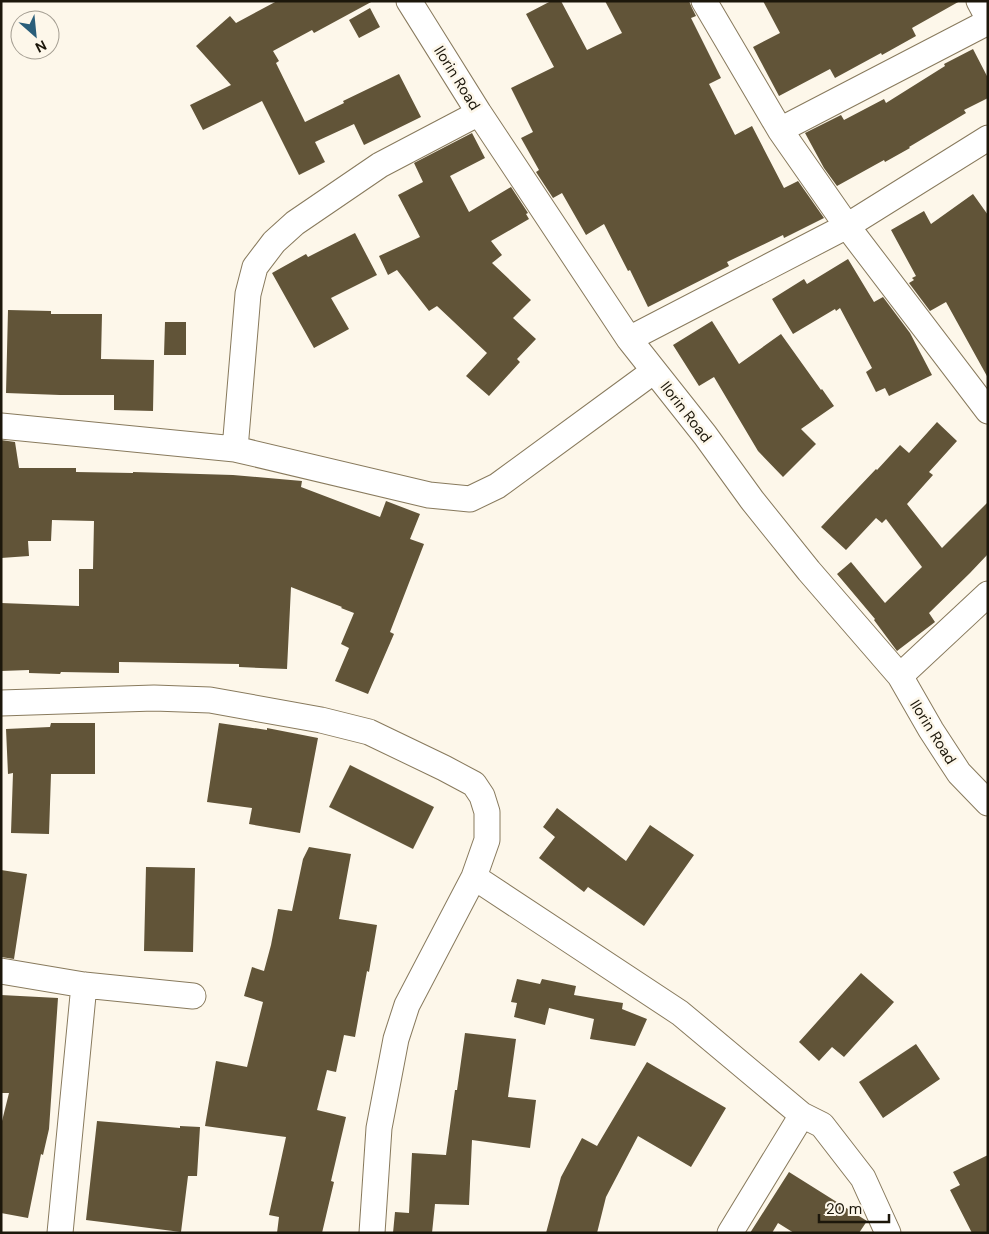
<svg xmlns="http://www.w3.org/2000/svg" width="989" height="1234" font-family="'DM Sans',sans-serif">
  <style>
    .building { fill: #615438 }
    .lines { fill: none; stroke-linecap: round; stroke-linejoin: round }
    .minor-casing { stroke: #887a5d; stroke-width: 27 }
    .minor { stroke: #fff; stroke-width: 25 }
    .labels { text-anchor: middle; stroke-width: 5; stroke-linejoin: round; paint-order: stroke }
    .street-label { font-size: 15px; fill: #1c170b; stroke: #fdf7ea }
  </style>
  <rect width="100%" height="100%" fill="#fdf7ea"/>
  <path class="building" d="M 277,1 L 373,1 L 314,33 L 312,30 L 273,51 L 279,61 L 276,63 L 305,122 L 344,103 L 343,101 L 399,74 L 421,117 L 364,145 L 354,124 L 315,142 L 325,162 L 299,175 L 262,101 L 203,130 L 190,105 L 231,85 L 196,46 L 230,16 L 236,23 Z
    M 551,1 L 561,1 L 587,50 L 622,33 L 605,1 L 689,1 L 692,8 L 696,16 L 691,18 L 721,78 L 709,84 L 735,135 L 752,126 L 784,188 L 798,181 L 824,218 L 784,238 L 783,235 L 727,262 L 729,266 L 648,307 L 630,270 L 628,271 L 604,224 L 586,235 L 562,193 L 553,198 L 536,172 L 539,170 L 521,138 L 533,132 L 511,88 L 554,67 L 526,14 Z
    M 763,1 L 960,1 L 912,28 L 916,36 L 882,55 L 881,53 L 835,78 L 830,69 L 779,96 L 753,47 L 780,33 Z
    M 370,8 L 380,27 L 359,38 L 349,20 Z
    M 973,49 L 988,78 L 988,98 L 964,110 L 966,113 L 909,147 L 910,148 L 885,162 L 884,160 L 837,186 L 824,168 L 805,133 L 841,115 L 844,120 L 884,99 L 886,103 L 945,66 L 944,64 Z
    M 472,133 L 485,158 L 450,176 L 469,212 L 511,187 L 528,213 L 526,214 L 529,219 L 491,241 L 502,255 L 492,263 L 531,300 L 513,318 L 536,339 L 517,359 L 520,362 L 489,396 L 466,376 L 487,353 L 437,306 L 429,311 L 397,270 L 388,275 L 379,256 L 420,237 L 398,195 L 423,182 L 414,163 Z
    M 973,194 L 988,215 L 988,378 L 946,302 L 930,311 L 909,283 L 914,280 L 912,278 L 916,276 L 891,230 L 924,211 L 931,224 Z
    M 355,233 L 377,275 L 331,298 L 349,329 L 314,348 L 272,273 L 306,254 L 308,257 Z
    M 848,259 L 874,302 L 883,297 L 910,333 L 932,375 L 889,396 L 885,388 L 876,392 L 866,372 L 872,368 L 840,308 L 836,311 L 835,309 L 793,334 L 772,299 L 804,279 L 807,284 Z
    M 8,310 L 51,311 L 51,314 L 102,314 L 101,359 L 154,360 L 153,411 L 114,410 L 114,395 L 60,395 L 6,393 Z
    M 712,321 L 739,364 L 781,334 L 821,390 L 822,389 L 834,406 L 801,429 L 816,444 L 783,477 L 758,451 L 714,377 L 699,386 L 673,345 Z
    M 165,322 L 186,322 L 186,355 L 164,355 Z
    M 937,422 L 957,441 L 929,472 L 933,475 L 907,504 L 942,548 L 988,502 L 988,554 L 970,573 L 929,613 L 935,622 L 897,651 L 874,620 L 875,619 L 837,574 L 851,562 L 885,603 L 922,567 L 886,519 L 882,523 L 876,518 L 846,550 L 821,527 L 876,469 L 877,470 L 900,445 L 909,453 Z
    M 1,440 L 15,442 L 19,468 L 76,468 L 76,472 L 133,473 L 133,472 L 233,475 L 302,481 L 301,487 L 380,517 L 386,501 L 420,514 L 410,539 L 424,544 L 390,632 L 394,634 L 368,694 L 335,681 L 349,648 L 341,644 L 354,613 L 341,608 L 342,607 L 291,587 L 287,669 L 239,667 L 239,664 L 119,662 L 119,673 L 61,672 L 60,674 L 29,673 L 29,670 L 1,671 L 1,603 L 79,606 L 79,569 L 93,569 L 94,521 L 52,520 L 51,541 L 28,541 L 29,556 L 1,558 Z
    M 51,723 L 95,723 L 95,774 L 51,774 L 49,834 L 11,833 L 13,773 L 8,774 L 6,729 L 50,727 Z
    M 219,723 L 267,730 L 267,728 L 318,738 L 300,833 L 249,824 L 252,808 L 207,802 Z
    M 350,765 L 434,807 L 413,849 L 329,807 Z
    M 557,808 L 626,861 L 650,825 L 694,855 L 644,926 L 588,887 L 584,892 L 539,858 L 555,837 L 543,827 Z
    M 309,847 L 351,854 L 339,919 L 377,925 L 369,972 L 367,971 L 355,1037 L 344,1035 L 336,1072 L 327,1070 L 317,1110 L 346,1117 L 331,1181 L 334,1182 L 322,1233 L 277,1233 L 279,1217 L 269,1215 L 286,1137 L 205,1126 L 216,1061 L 247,1067 L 263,1002 L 244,996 L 252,967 L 264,971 L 271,945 L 278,909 L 292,911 L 303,859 Z
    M 146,867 L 195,868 L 193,952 L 144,951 Z
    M 1,870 L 27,874 L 14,959 L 1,957 Z
    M 861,973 L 894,1002 L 844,1057 L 832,1047 L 819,1061 L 799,1042 Z
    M 517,979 L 540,984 L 542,979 L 576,986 L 574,995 L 623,1003 L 622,1009 L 647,1019 L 635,1046 L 590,1039 L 594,1019 L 549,1008 L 545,1025 L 514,1017 L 517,1003 L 511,1002 Z
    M 1,995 L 58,998 L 49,1129 L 43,1155 L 41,1154 L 28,1218 L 1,1213 L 1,1125 L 9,1093 L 1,1093 Z
    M 465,1033 L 516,1039 L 508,1097 L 536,1100 L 530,1148 L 472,1140 L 469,1205 L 435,1204 L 432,1233 L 393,1233 L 395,1212 L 409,1213 L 412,1153 L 446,1155 L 455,1090 L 457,1090 Z
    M 916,1044 L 940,1079 L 883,1118 L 859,1082 Z
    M 647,1062 L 726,1108 L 691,1167 L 638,1136 L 606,1197 L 597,1233 L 546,1233 L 561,1177 L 582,1138 L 597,1146 Z
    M 97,1121 L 180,1128 L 180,1126 L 200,1127 L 197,1176 L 188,1176 L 181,1232 L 86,1220 Z
    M 988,1155 L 988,1233 L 972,1233 L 950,1190 L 960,1185 L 953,1172 Z
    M 789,1172 L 867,1221 L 859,1233 L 794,1233 L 778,1223 L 772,1233 L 750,1233 Z"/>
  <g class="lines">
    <defs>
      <path id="minor" d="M 409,1 L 479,113 L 629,339 L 705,435 L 752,500 L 809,571 L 900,676 L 931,730 L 959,773 L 988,803
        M 704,1 L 780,130 L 847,226 L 988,411
        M 979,1 L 988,18
        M 780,130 L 988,22
        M 629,339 L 847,226 L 988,138
        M 1,426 L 235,449 L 429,495 L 470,499 L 497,486 L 654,371
        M 235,449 L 248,294 L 255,267 L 274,242 L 295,223 L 380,165 L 479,113
        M 900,676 L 988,594
        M 1,703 L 154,698 L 210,700 L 321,720 L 369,732 L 444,768 L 474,784 L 482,796 L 487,812 L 487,840 L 474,877 L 407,1005 L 396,1039 L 379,1128 L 372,1233
        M 474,877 L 680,1013 L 802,1115 L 822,1125 L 863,1178 L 888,1233
        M 1,971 L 84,985 L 193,996
        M 60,1233 L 84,985
        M 730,1233 L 802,1115"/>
    </defs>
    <use href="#minor" class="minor-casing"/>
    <use href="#minor" class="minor"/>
  </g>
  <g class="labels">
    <g class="street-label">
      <text transform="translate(457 78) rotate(58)" y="5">Ilorin Road</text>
      <text transform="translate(686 412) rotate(52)" y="5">Ilorin Road</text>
      <text transform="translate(933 732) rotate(58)" y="5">Ilorin Road</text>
    </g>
  </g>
  <rect width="989" height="1234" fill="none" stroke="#1c170b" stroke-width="5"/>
  <g transform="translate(35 35) rotate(153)"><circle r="24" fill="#fdf7ea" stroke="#a39d91"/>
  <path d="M0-4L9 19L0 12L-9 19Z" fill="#2a5e7a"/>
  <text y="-8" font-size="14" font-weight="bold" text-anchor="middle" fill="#1c170b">N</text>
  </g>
  <path d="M819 1214v8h70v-8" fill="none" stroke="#1c170b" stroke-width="2.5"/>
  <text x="826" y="1214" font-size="15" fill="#1c170b" stroke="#fdf7ea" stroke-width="4" paint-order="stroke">20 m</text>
</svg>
